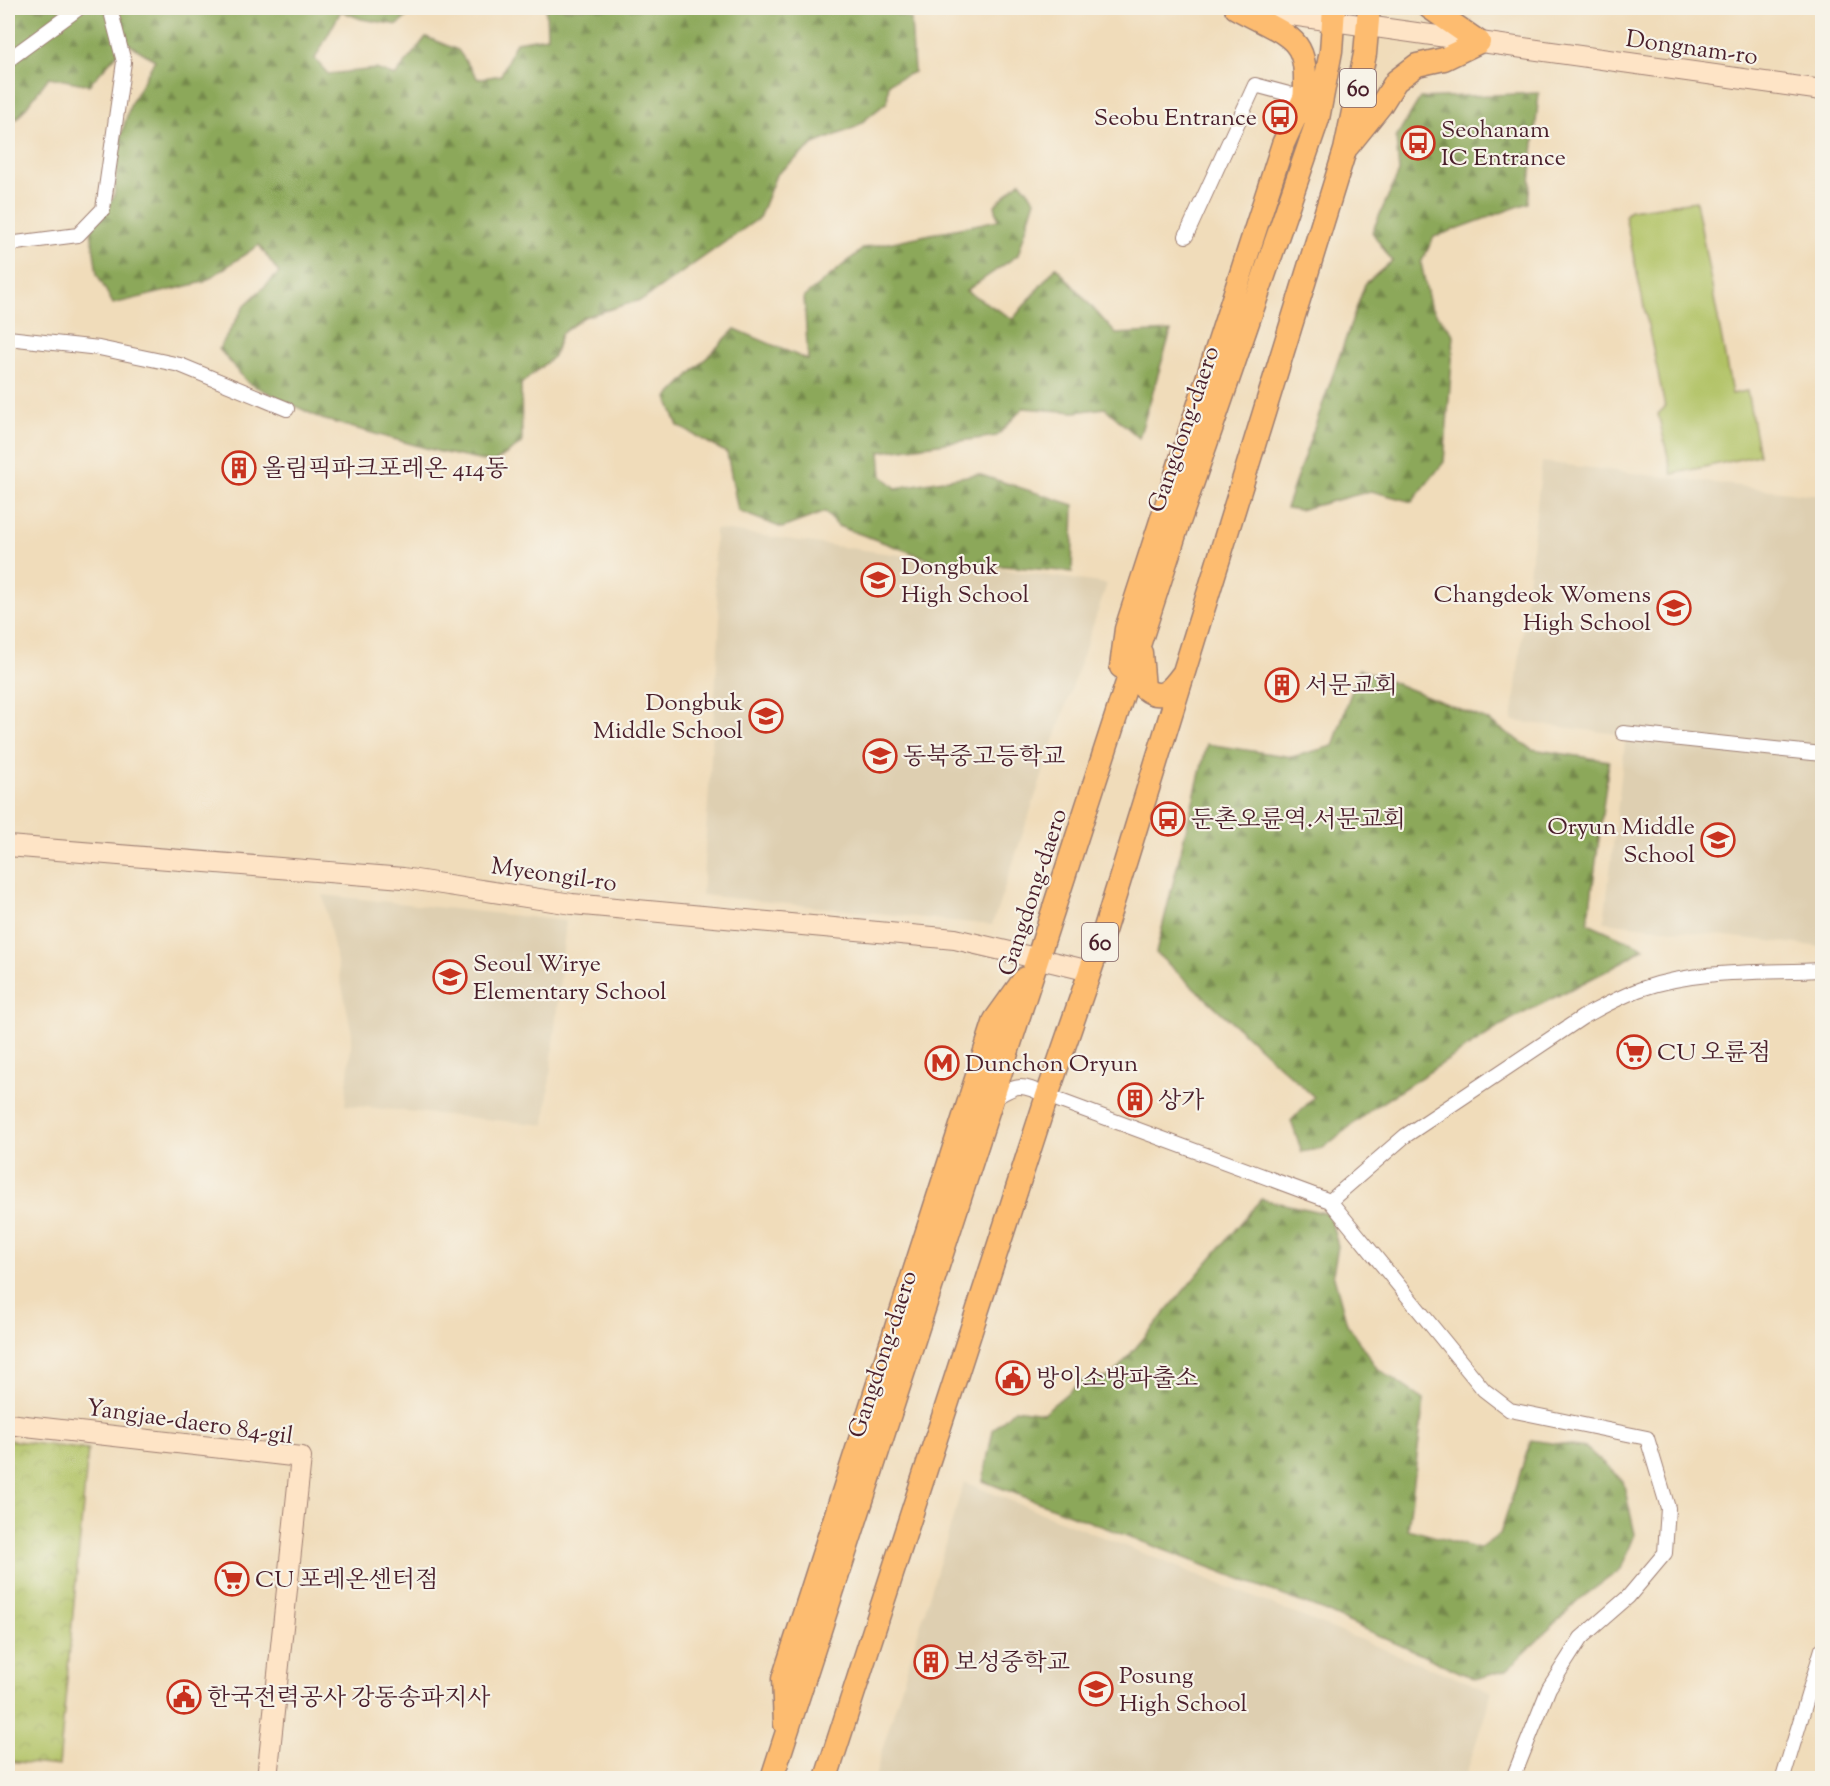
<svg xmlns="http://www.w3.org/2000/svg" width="1830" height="1786" font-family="'Sorts Mill Goudy','Noto Serif KR',serif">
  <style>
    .built { fill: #decfb1 }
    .forest { fill: url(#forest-firs); stroke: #6b6442; stroke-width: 1.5 }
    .park { fill: url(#park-crowns); stroke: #7e7048; stroke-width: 1.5 }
    .pitch { fill: #b1c265; stroke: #7e7048; stroke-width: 1.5 }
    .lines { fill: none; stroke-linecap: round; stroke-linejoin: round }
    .street-casing { stroke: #9d7e72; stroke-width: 16 }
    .secondary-casing { stroke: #9d7e72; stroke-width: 22 }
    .primary-casing { stroke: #9d7e72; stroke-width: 25 }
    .street { stroke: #fff; stroke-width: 14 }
    .secondary { stroke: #fee4c6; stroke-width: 20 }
    .primary { stroke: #fdbc70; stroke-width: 22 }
    .labels { text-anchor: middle; stroke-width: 4.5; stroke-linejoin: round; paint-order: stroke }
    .shield { fill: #f7f3e8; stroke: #7e5f64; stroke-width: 1.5 }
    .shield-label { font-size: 22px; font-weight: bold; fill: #4a1f2b }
    .street-label { font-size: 24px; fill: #4a1f2b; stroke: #f7f3e8 }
    .poi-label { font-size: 24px; fill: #4a1f2b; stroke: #f7f3e8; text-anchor: start }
  </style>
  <defs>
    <pattern id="forest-firs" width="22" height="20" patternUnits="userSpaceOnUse" patternTransform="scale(1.5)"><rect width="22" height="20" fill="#8ca85a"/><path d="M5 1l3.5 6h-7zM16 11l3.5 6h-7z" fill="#74884b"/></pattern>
    <pattern id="park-crowns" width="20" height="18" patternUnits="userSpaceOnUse" patternTransform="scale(1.5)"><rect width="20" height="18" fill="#b1c265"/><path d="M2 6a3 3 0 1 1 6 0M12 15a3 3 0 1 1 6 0" fill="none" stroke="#9aa658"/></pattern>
  </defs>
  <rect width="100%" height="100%" fill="#f7f3e8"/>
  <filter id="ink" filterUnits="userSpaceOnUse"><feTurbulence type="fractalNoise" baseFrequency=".0167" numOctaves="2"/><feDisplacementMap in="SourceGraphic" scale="12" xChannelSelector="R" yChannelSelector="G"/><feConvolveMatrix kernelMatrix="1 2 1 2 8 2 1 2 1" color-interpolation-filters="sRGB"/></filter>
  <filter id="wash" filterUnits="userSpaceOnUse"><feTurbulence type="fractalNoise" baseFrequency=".008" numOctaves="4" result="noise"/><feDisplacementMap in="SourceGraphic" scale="24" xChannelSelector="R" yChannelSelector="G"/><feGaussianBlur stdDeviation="1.35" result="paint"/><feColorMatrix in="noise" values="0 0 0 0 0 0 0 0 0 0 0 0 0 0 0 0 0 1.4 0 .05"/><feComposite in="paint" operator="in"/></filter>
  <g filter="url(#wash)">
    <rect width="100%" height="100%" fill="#f0dcba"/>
    <path class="built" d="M 1542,462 L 1822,496 L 1822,947 L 1604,922 L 1626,735 L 1512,721 Z
      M 715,529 L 1107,584 L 992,925 L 702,895 L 720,618 L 714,579 Z
      M 323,895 L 566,921 L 545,1125 L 345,1105 L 352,1034 Z
      M 964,1482 L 1492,1692 L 1465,1778 L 875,1778 L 880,1757 Z"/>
    <path class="forest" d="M 8,8 L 401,8 L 408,15 L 398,25 L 361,19 L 341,11 L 315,59 L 328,74 L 376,69 L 395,76 L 426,37 L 458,50 L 478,79 L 501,75 L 516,42 L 547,37 L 546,8 L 878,8 L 911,19 L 914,72 L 889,83 L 887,102 L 856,127 L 814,144 L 776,175 L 759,218 L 644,299 L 584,317 L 561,334 L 554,356 L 521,384 L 522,443 L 493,463 L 440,452 L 322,419 L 248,383 L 219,349 L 245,305 L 279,273 L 259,245 L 204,282 L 113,304 L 97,274 L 91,230 L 114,197 L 120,139 L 131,103 L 155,60 L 127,43 L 89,85 L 49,77 L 17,119 L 8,110 Z
      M 1539,93 L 1528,203 L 1434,237 L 1421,263 L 1430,306 L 1454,335 L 1444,462 L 1412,502 L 1371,491 L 1299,510 L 1286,508 L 1365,284 L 1392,261 L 1372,232 L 1399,172 L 1396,138 L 1420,98 Z
      M 1020,181 L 1035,200 L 1018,255 L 966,291 L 1013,319 L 1056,267 L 1116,334 L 1171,331 L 1139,438 L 1105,408 L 1075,412 L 1023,408 L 997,436 L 880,452 L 882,476 L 896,488 L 978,474 L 1074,505 L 1072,572 L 932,560 L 838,526 L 825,512 L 782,528 L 738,511 L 727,453 L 678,426 L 667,398 L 735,329 L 808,360 L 804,297 L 864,248 L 998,220 L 995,205 Z
      M 1359,669 L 1487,720 L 1532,749 L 1609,761 L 1588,923 L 1644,948 L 1618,965 L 1510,1020 L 1373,1108 L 1323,1148 L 1302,1152 L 1291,1121 L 1314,1097 L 1156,953 L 1207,744 L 1292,757 L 1333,746 Z
      M 1261,1199 L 1329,1214 L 1338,1246 L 1333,1273 L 1347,1324 L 1376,1367 L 1424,1400 L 1408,1529 L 1479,1549 L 1500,1534 L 1531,1440 L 1586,1448 L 1623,1481 L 1635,1534 L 1621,1569 L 1580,1599 L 1507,1670 L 1475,1679 L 1324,1611 L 983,1481 L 993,1430 L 1015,1409 L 1043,1413 L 1082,1381 L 1111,1377 Z"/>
    <path class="park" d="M 8,1440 L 88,1450 L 59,1766 L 8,1761 Z"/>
    <path class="pitch" d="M 1696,201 L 1732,394 L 1747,391 L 1759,455 L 1672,474 L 1658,414 L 1665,407 L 1625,216 L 1630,210 Z"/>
  </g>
  <g filter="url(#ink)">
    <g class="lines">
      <defs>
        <path id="street" d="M 8,60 L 79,8
          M 1186,236 L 1255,85 L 1304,98
          M 8,244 L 78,235 L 103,209 L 124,62 L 110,8
          M 8,338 L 99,348 L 180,365 L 287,409
          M 1623,733 L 1822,754
          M 992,1100 C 1017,1084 1020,1083 1047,1096 L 1330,1201 L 1405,1136 L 1583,1017 C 1602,1007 1621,996 1641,989 C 1698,969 1762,973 1822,970
          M 1330,1201 L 1484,1390 L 1510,1410 L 1647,1438 L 1668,1508 L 1665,1553 L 1628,1597 L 1581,1638 L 1549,1688 L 1513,1778
          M 1783,1778 L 1822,1649"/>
        <path id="secondary" d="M 1240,8 L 1822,90
          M 8,846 L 403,878 L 572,904 L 955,939 L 1090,971
          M 8,1424 L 301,1457 L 267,1778"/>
        <path id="primary" d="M 1236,8 C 1297,41 1311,35 1303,112
          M 1430,8 L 1479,42
          M 1348,146 L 1381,105 L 1396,81 L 1417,65 L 1444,59 L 1479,42
          M 1141,653 L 1144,688 C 1161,702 1171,690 1182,675
          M 1121,667 L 1126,629 L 1283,144 L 1304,98
          M 785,1724 L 783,1679 L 995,1020 L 1025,978
          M 772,1778 L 1178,525 L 1318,119 L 1331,51 L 1334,8
          M 826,1778 L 1047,1096 L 1105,928 L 1345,150 L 1365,54 L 1369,8"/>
      </defs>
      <use href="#street" class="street-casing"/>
      <use href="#secondary" class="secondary-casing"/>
      <use href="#primary" class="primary-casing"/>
      <use href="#street" class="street"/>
      <use href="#secondary" class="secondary"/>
      <use href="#primary" class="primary"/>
    </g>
  </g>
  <defs>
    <symbol id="bus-ring" viewBox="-11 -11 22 22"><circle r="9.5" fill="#f7f3e8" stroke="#c8321e" stroke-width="1.5"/><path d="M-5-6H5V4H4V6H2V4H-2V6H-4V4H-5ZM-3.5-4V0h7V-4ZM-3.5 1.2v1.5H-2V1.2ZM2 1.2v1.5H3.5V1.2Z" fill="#c8321e"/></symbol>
    <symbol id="building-ring" viewBox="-11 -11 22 22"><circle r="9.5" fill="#f7f3e8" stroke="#c8321e" stroke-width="1.5"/><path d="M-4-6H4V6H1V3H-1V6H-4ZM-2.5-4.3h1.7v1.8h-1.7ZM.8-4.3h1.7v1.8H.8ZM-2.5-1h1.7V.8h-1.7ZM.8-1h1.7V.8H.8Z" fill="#c8321e"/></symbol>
    <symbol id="school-ring" viewBox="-11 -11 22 22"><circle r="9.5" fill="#f7f3e8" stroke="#c8321e" stroke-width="1.5"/><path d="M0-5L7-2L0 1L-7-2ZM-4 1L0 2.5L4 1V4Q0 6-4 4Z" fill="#c8321e"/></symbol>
    <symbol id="supermarket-ring" viewBox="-11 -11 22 22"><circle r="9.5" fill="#f7f3e8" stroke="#c8321e" stroke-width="1.5"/><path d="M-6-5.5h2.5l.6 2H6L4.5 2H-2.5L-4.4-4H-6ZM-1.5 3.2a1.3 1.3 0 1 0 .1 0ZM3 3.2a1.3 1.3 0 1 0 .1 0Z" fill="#c8321e"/></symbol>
    <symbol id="metro-ring" viewBox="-11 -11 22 22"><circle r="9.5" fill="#f7f3e8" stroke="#c8321e" stroke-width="1.5"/><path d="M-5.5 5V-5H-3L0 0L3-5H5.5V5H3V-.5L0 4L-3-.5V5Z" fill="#c8321e"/></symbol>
    <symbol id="civic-ring" viewBox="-11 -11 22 22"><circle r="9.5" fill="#f7f3e8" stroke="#c8321e" stroke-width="1.5"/><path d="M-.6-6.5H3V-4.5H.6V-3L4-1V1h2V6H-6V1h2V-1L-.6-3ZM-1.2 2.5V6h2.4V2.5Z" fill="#c8321e"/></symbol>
  </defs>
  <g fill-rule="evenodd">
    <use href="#bus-ring" x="1261" y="98" width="38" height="38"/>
    <use href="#bus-ring" x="1399" y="124" width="38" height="38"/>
    <use href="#building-ring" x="220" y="449" width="38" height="38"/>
    <use href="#school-ring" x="859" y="561" width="38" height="38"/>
    <use href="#school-ring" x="1655" y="589" width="38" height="38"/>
    <use href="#building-ring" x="1263" y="666" width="38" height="38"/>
    <use href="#school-ring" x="747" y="697" width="38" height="38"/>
    <use href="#school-ring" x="861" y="737" width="38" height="38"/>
    <use href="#bus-ring" x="1149" y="800" width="38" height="38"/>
    <use href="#school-ring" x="1699" y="821" width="38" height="38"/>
    <use href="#school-ring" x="431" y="958" width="38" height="38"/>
    <use href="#supermarket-ring" x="1615" y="1033" width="38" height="38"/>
    <use href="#metro-ring" x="923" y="1044" width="38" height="38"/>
    <use href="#building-ring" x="1116" y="1081" width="38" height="38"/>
    <use href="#civic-ring" x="994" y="1359" width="38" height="38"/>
    <use href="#supermarket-ring" x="213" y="1560" width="38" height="38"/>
    <use href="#building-ring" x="912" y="1643" width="38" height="38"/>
    <use href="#school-ring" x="1077" y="1670" width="38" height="38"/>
    <use href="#civic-ring" x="165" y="1678" width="38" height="38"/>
  </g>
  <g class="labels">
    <g class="shield">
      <rect x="1340" y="69" width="36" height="38" rx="4.5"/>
      <rect x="1082" y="923" width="36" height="38" rx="4.5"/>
    </g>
    <g class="shield-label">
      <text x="1358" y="96">60</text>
      <text x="1100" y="950">60</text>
    </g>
    <g class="street-label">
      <text transform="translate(1692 47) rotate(8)" y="8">Dongnam-ro</text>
      <text transform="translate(1183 429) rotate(-71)" y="8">Gangdong-daero</text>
      <text transform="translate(554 874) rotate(8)" y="8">Myeongil-ro</text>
      <text transform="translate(1032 892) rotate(-72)" y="8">Gangdong-daero</text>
      <text transform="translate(882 1354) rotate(-72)" y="8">Gangdong-daero</text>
      <text transform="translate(190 1421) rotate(8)" y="8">Yangjae-daero 84-gil</text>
    </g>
    <g class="poi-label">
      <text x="1257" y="125" text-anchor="end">Seobu Entrance</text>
      <text x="1441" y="137">Seohanam<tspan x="1441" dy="28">IC Entrance</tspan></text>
      <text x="262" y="476">올림픽파크포레온 414동</text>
      <text x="901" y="574">Dongbuk<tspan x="901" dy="28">High School</tspan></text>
      <text x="1651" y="602" text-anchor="end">Changdeok Womens<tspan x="1651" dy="28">High School</tspan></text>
      <text x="1305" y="693">서문교회</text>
      <text x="743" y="710" text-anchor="end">Dongbuk<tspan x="743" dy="28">Middle School</tspan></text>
      <text x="903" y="764">동북중고등학교</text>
      <text x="1191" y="827">둔촌오륜역.서문교회</text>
      <text x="1695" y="834" text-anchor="end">Oryun Middle<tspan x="1695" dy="28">School</tspan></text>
      <text x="473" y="971">Seoul Wirye<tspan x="473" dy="28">Elementary School</tspan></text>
      <text x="1657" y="1060">CU 오륜점</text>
      <text x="965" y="1071">Dunchon Oryun</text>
      <text x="1158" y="1108">상가</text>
      <text x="1036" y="1386">방이소방파출소</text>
      <text x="255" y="1587">CU 포레온센터점</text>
      <text x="954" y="1670">보성중학교</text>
      <text x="1119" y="1683">Posung<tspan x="1119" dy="28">High School</tspan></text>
      <text x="207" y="1705">한국전력공사 강동송파지사</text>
    </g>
  </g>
  <rect width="1830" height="1786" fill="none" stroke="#f7f3e8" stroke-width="30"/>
</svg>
